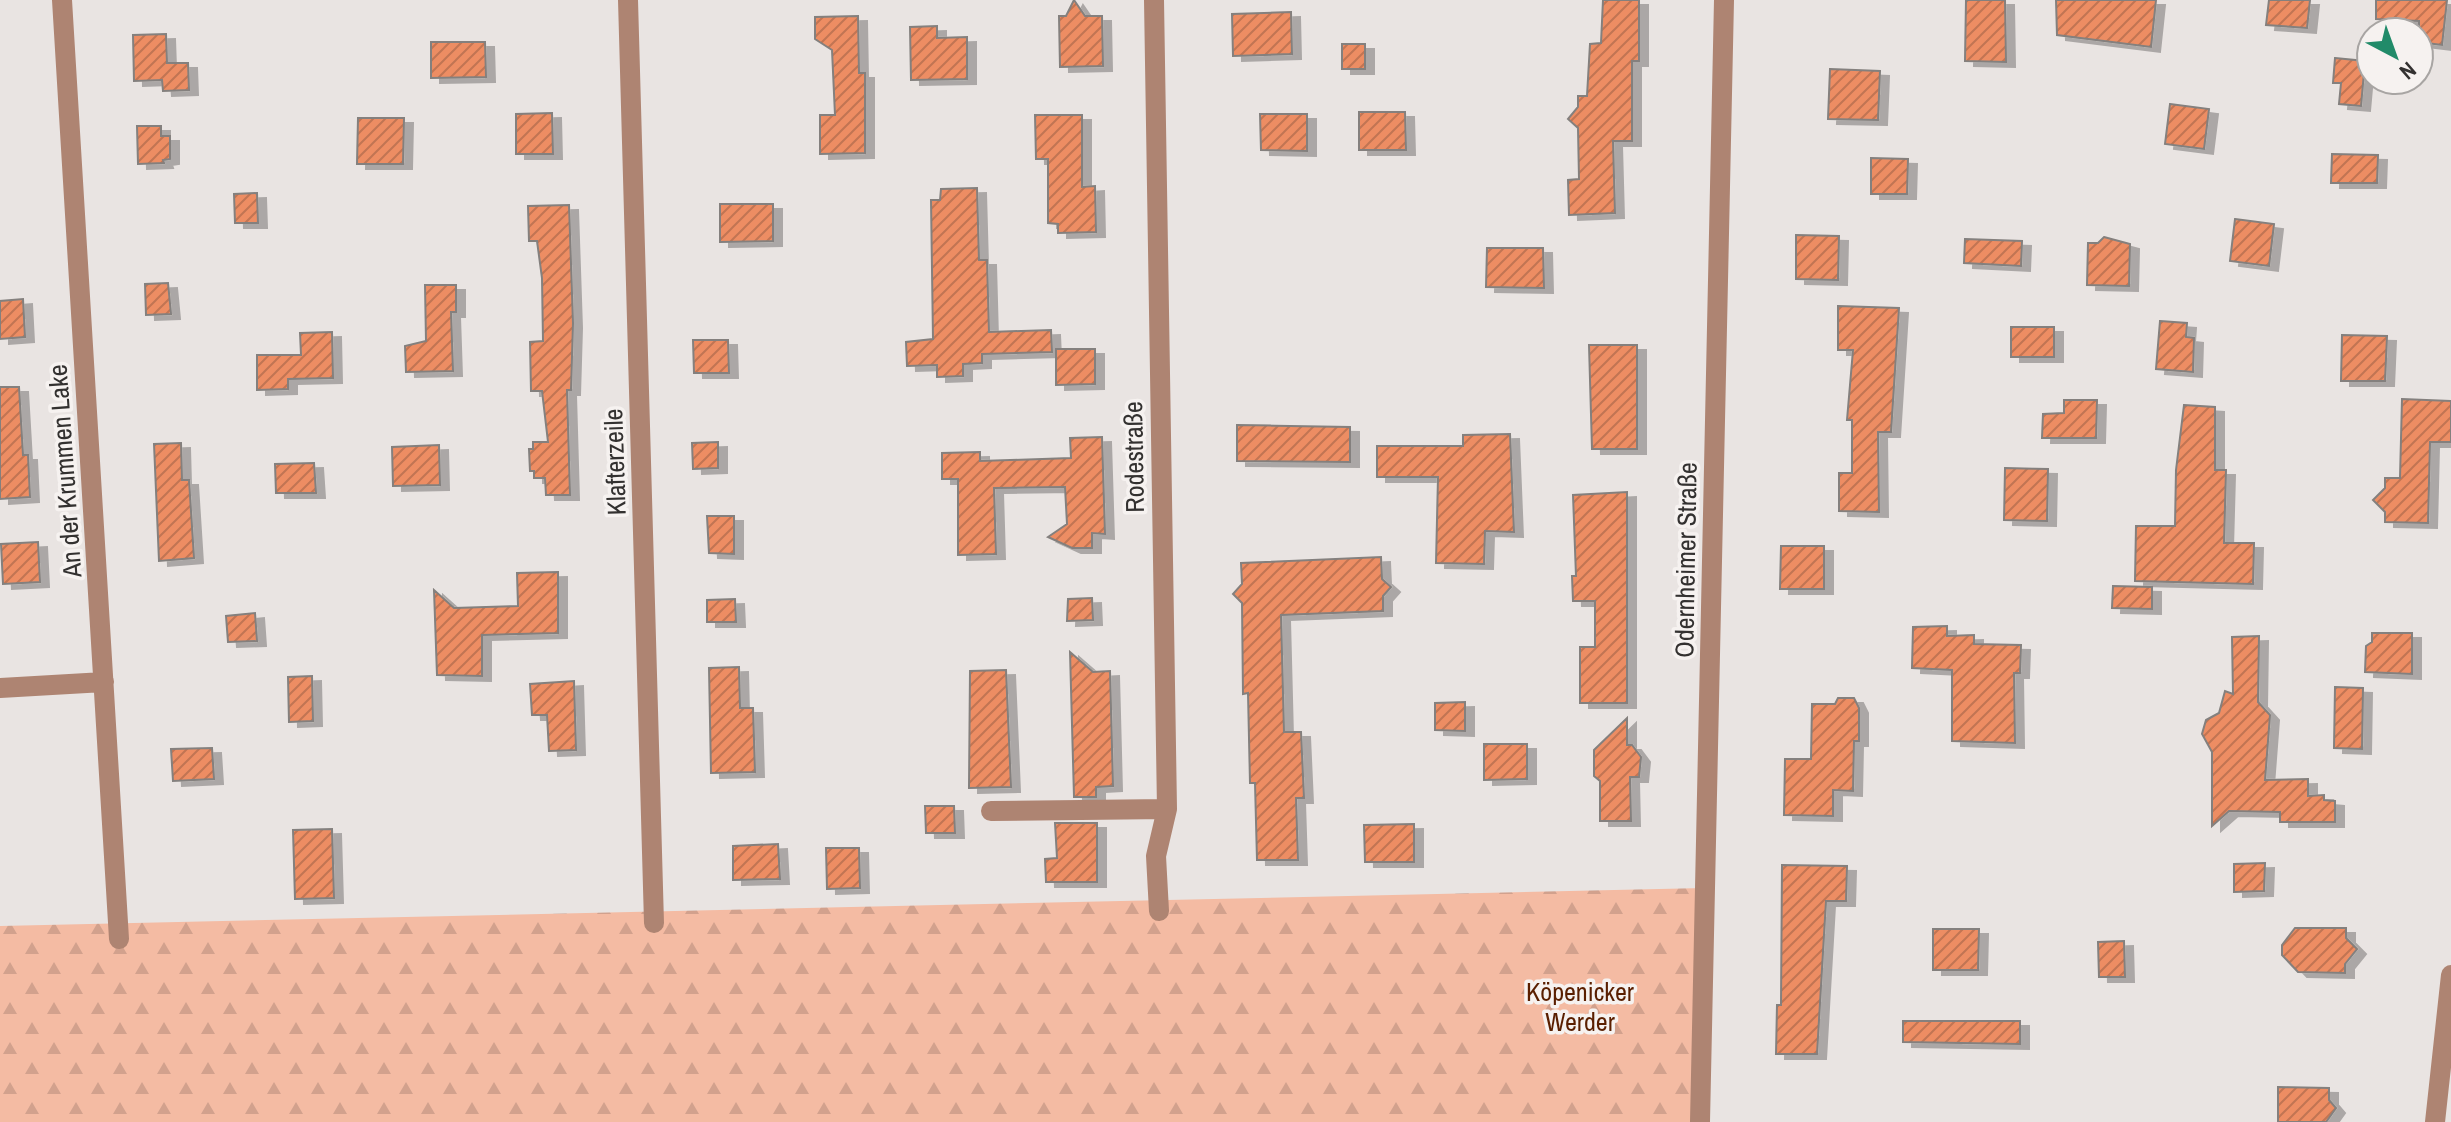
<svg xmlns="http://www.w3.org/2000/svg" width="2451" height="1122" font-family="'Archivo Narrow',sans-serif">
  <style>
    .forest { fill: url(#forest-firs) }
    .building { fill: url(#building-hatch); stroke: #84807e; stroke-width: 2; filter: url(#shadow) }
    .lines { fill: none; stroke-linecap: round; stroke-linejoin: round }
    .minor { stroke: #ae8472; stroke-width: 20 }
    .labels { text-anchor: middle; stroke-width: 7; stroke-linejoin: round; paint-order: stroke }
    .street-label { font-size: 26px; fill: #333130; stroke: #f6f2f0 }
    .park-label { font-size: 26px; fill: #5a1f00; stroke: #f6f2f0 }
  </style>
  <defs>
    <pattern id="forest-firs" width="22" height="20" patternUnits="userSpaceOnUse" patternTransform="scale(2)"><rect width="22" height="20" fill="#f4bba3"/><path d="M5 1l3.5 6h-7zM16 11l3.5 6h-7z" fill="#d2a18d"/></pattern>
    <pattern id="building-hatch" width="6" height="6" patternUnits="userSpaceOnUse" patternTransform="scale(2)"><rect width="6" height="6" fill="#ed8d63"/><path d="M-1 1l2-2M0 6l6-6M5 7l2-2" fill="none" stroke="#c17452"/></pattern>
    <filter id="shadow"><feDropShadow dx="9" dy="5" stdDeviation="0" flood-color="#0004"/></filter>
  </defs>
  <rect width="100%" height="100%" fill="#e9e4e2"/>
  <path class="forest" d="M 1704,888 L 1700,1122 L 0,1122 L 0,926 Z"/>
  <path class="building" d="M 1074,0 L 1085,16 L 1102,16 L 1103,66 L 1060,67 L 1059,16 L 1066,16 Z
    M 1603,0 L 1639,0 L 1639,61 L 1632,61 L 1632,141 L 1613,141 L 1615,213 L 1569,215 L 1568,180 L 1579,179 L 1578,128 L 1568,119 L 1578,107 L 1578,96 L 1587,96 L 1590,44 L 1601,43 Z
    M 1966,0 L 2005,0 L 2006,62 L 1965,61 Z
    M 2056,0 L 2156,0 L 2151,47 L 2057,35 Z
    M 2269,0 L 2310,0 L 2307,28 L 2266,25 Z
    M 2376,0 L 2447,0 L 2442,45 L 2419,42 L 2419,21 L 2376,19 Z
    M 1291,12 L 1292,54 L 1233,56 L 1232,14 Z
    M 858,16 L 859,73 L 865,73 L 865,153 L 820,154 L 820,115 L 835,115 L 832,50 L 815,39 L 815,17 Z
    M 937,26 L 937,38 L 967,37 L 967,79 L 911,80 L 910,27 Z
    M 166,34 L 167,63 L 188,63 L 189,90 L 163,91 L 162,80 L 134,81 L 133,35 Z
    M 431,42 L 485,42 L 486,77 L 431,78 Z
    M 1342,44 L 1365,44 L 1365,69 L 1342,69 Z
    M 2335,58 L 2365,61 L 2361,106 L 2339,104 L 2341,83 L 2333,83 Z
    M 1830,69 L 1880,71 L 1878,120 L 1828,119 Z
    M 2170,104 L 2209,109 L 2204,149 L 2165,144 Z
    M 1359,112 L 1405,112 L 1406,150 L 1359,150 Z
    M 552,113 L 553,154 L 516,154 L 516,114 Z
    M 1260,114 L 1307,114 L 1307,151 L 1261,150 Z
    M 1035,115 L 1082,115 L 1082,187 L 1095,186 L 1096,232 L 1058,233 L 1058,224 L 1048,223 L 1048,159 L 1036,159 Z
    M 358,118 L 404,118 L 403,164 L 357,164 Z
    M 137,126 L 161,126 L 161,136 L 170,136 L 170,159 L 163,160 L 164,163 L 138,164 Z
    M 2332,154 L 2378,155 L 2377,183 L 2331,183 Z
    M 1871,158 L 1908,159 L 1907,194 L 1871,194 Z
    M 977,188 L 979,260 L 987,260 L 989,332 L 1051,330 L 1052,352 L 982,354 L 982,363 L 963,364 L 963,376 L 937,377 L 937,365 L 907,366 L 906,342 L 933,339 L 931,200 L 940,200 L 941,189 Z
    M 257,193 L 258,223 L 235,223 L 234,194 Z
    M 720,204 L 773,204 L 773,241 L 720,242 Z
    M 569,205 L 573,323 L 571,390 L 567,390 L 570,495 L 546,495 L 545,478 L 534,478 L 534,471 L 530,471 L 529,449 L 533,449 L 533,442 L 548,442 L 542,391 L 531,391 L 530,342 L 543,341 L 542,278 L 537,241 L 529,241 L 528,206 Z
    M 2235,219 L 2274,224 L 2269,266 L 2230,261 Z
    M 1796,235 L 1839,236 L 1838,280 L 1796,279 Z
    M 2104,237 L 2130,244 L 2129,286 L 2087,285 L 2088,243 L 2098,243 Z
    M 1965,239 L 2022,241 L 2021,266 L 1964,263 Z
    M 1487,248 L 1543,248 L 1544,288 L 1486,287 Z
    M 168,283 L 171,314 L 146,315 L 145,284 Z
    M 425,285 L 456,285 L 456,312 L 451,312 L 453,371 L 406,372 L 405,346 L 426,341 Z
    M 23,299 L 25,337 L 0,339 L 0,301 Z
    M 1838,306 L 1899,308 L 1891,432 L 1878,432 L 1879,512 L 1839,511 L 1839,473 L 1852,473 L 1852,420 L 1847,420 L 1853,350 L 1838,350 Z
    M 2160,321 L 2187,323 L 2186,337 L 2194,338 L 2193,372 L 2156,369 Z
    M 2011,327 L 2054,327 L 2054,357 L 2011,357 Z
    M 332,332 L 333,378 L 288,379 L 288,389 L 257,390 L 257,355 L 301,355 L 300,333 Z
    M 2342,335 L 2387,336 L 2385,381 L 2341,381 Z
    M 693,340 L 728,340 L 729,373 L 694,373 Z
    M 1589,345 L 1637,345 L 1637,449 L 1592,449 Z
    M 1056,349 L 1095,349 L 1095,384 L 1056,385 Z
    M 0,387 L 19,387 L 23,455 L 28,455 L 30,497 L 0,499 Z
    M 2402,399 L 2451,401 L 2451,442 L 2430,442 L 2428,523 L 2385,522 L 2385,512 L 2373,500 L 2385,488 L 2385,478 L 2400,478 Z
    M 2064,400 L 2097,400 L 2096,438 L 2042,438 L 2043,414 L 2064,413 Z
    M 2184,405 L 2215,407 L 2215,470 L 2226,470 L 2224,543 L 2254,543 L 2253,584 L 2135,581 L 2136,526 L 2175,526 L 2176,470 Z
    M 1237,425 L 1350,427 L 1350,462 L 1237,461 Z
    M 1510,434 L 1514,532 L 1485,531 L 1484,564 L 1436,563 L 1438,477 L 1377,477 L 1377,446 L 1463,446 L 1463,435 Z
    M 1102,437 L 1105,534 L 1092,533 L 1092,548 L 1072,548 L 1048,537 L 1067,524 L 1065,487 L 994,488 L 996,554 L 958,555 L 958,479 L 942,479 L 942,453 L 980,452 L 980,461 L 1071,458 L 1070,438 Z
    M 718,442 L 718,468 L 693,469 L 692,443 Z
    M 181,443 L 182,480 L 189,480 L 194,558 L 159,561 L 154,444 Z
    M 439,445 L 440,485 L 393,486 L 392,447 Z
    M 314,463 L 316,493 L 276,493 L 275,464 Z
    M 2005,468 L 2048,469 L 2047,521 L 2004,520 Z
    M 1627,492 L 1627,703 L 1580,703 L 1580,647 L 1595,647 L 1595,601 L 1573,601 L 1572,576 L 1576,576 L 1573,495 Z
    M 707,516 L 734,516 L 734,554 L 709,553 Z
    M 38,542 L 40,582 L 3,584 L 1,544 Z
    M 1781,546 L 1824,546 L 1824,589 L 1780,589 Z
    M 1381,557 L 1382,579 L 1391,587 L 1383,596 L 1383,611 L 1281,615 L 1284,732 L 1301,732 L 1304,798 L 1296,798 L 1298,860 L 1257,860 L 1255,783 L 1250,783 L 1248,693 L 1243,694 L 1242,603 L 1233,594 L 1242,584 L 1241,563 Z
    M 558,572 L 558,633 L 482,635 L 482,676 L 437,675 L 434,590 L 454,608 L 518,606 L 517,573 Z
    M 2113,586 L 2152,587 L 2152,609 L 2112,608 Z
    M 1092,598 L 1093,620 L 1067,621 L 1068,599 Z
    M 735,599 L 736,622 L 707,622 L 707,600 Z
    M 255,613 L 257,641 L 228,642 L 226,616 Z
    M 1947,626 L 1947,636 L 1974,635 L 1974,644 L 2021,645 L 2020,673 L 2014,673 L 2015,743 L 1952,741 L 1952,670 L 1912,668 L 1913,627 Z
    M 2372,633 L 2412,633 L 2412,674 L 2365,672 L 2366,646 L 2372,642 Z
    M 2259,636 L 2258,702 L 2270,715 L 2265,780 L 2308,779 L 2308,796 L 2324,795 L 2324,800 L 2335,801 L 2335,822 L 2280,822 L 2280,812 L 2229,811 L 2212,826 L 2212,752 L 2202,734 L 2206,720 L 2219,713 L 2225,691 L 2233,694 L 2232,637 Z
    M 1070,652 L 1093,672 L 1110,671 L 1113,786 L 1096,787 L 1096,797 L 1074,797 Z
    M 739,667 L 740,708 L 753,708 L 755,772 L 711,773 L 709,668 Z
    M 1006,670 L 1011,787 L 969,788 L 970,671 Z
    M 312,676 L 313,721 L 289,722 L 288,677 Z
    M 574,681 L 576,750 L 549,751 L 547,715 L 532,715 L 530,684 Z
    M 2335,687 L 2363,688 L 2362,749 L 2334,748 Z
    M 1838,698 L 1854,698 L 1859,708 L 1859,741 L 1854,741 L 1853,791 L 1833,790 L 1833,816 L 1784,815 L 1785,759 L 1811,759 L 1812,704 L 1835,704 Z
    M 1465,702 L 1465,731 L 1435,730 L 1435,703 Z
    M 1627,718 L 1627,745 L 1632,745 L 1641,757 L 1639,777 L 1630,777 L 1631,821 L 1600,821 L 1600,781 L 1594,776 L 1594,750 Z
    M 1484,744 L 1527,744 L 1527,779 L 1484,780 Z
    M 212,748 L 214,779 L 173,781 L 171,749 Z
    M 925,806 L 954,806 L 955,833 L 926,833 Z
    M 1055,823 L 1097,823 L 1097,882 L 1046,882 L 1045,859 L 1057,858 Z
    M 1414,824 L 1414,862 L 1365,862 L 1364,825 Z
    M 332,829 L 334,898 L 295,899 L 293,830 Z
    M 778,844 L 780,879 L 733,880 L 733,846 Z
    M 826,848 L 859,848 L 860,888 L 827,889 Z
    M 2265,863 L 2264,891 L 2234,892 L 2234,864 Z
    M 1782,865 L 1847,866 L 1846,901 L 1826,901 L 1817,1054 L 1776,1054 L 1777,1005 L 1781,1005 Z
    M 2295,928 L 2346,928 L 2346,938 L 2357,949 L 2345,964 L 2345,973 L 2298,972 L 2282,955 L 2282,945 Z
    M 1933,929 L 1979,929 L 1978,970 L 1933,970 Z
    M 2124,941 L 2125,977 L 2099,977 L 2098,942 Z
    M 1903,1021 L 2020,1021 L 2020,1044 L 1903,1042 Z
    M 2278,1087 L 2329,1088 L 2329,1100 L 2336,1108 L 2326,1122 L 2278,1122 Z"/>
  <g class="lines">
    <path class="minor" d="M 62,0 L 119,939
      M 628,0 L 654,923
      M 1154,0 L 1167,809 L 1156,856 L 1159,911
      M 0,688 L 104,682
      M 991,811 L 1167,809
      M 1700,1122 L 1724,0
      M 2435,1122 L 2451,975"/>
  </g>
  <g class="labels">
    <g class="street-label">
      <text transform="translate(1134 457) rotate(-91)" y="9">Rodestraße</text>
      <text transform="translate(615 462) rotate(-92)" y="9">Klafterzeile</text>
      <text transform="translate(65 471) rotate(-94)" y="9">An der Krummen Lake</text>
      <text transform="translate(1686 560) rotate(-89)" y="9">Odernheimer Straße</text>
    </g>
    <g class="park-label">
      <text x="1580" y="1001">Köpenicker<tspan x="1580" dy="30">Werder</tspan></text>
    </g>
  </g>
  <g transform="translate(2395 56) rotate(139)"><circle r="38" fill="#f6f2f0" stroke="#a8a5a3" stroke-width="2"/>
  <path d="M0-6L14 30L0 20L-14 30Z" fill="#218b69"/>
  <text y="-12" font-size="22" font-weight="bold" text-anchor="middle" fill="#333130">N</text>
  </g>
</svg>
